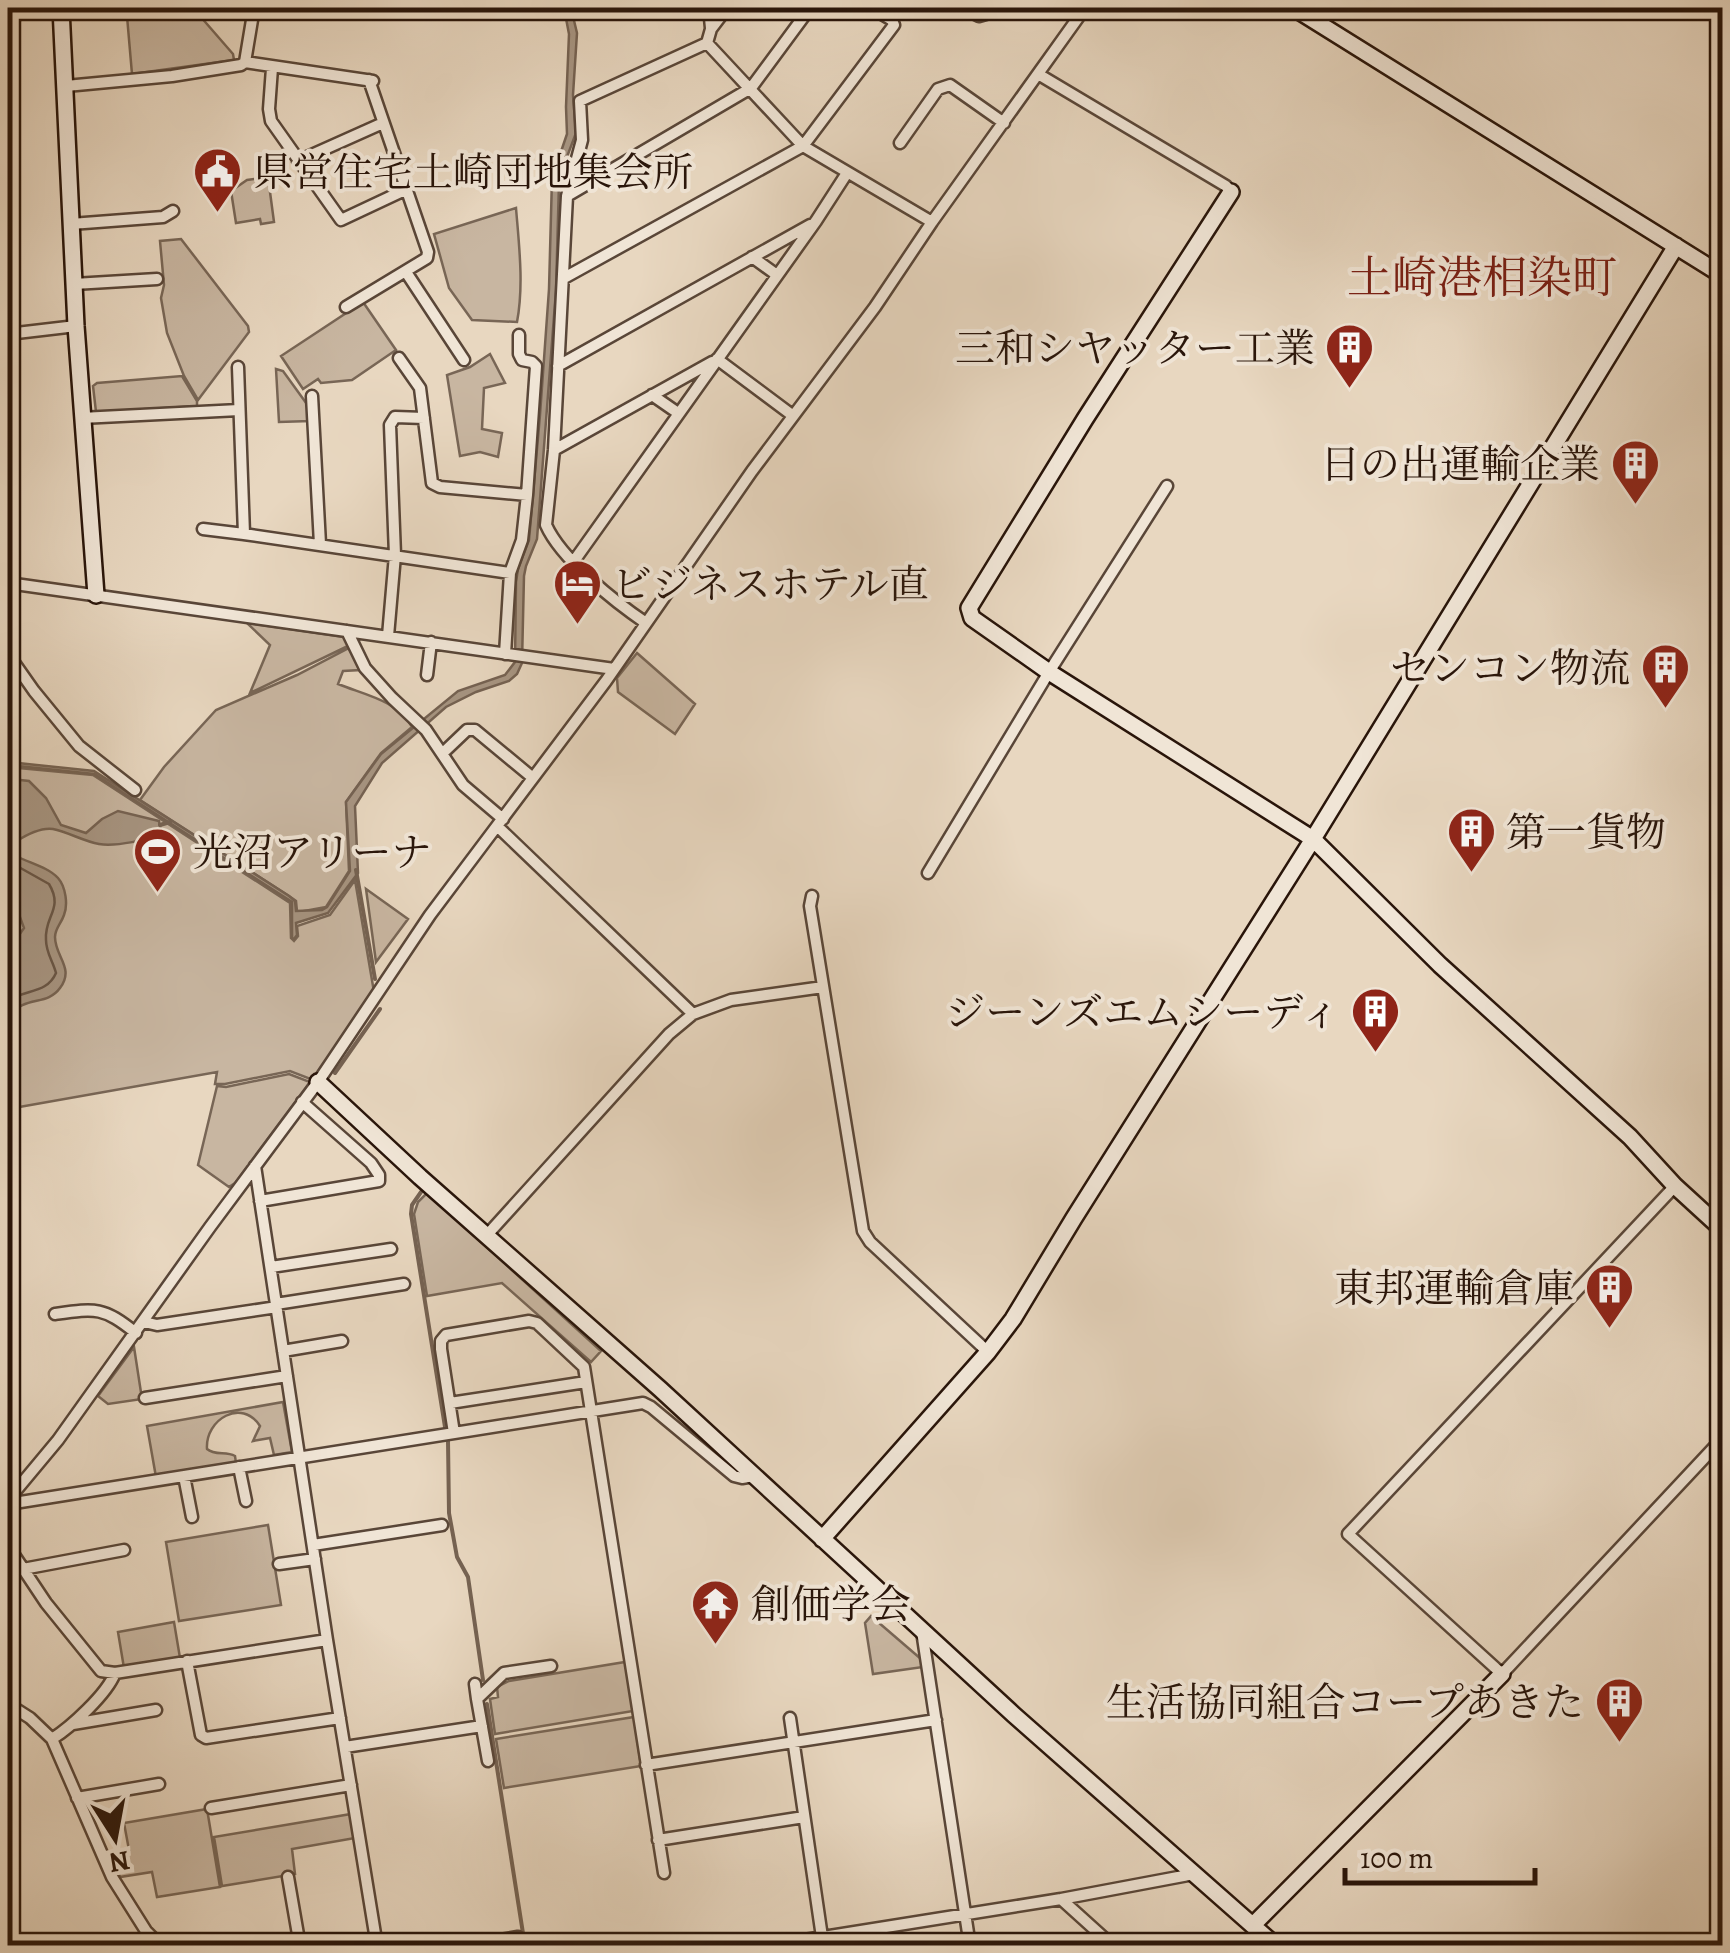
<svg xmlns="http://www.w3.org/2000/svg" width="1730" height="1953" font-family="Alegreya,'Noto Serif JP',serif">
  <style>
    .green { fill: #c8b6a1; stroke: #786656; stroke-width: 2.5 }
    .water { fill: #a79582; stroke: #756252; stroke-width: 2.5 }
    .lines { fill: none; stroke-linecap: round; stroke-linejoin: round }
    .shore { stroke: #685546; stroke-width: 2.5 }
    .stream { stroke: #756252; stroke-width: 4 }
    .street-casing { stroke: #594638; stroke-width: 15 }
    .secondary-casing { stroke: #29150a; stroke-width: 20 }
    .street { stroke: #f0e5d6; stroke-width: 10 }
    .secondary { stroke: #f0e5d6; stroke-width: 15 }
    .labels { text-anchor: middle; stroke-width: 8; stroke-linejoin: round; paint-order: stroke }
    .poi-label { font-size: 40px; fill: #29150a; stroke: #f0e5d6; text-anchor: end }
    .quarter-label { font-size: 45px; fill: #7a1f14; stroke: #f0e5d6 }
  </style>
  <rect width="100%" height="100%" fill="#e8d7c0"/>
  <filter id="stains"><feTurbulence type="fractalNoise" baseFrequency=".002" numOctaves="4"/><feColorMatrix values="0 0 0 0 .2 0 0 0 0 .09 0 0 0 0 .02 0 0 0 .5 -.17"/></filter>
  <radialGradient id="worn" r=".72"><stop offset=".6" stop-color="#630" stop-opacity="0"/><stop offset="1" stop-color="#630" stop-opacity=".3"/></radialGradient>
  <path class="green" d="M 184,8 L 193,8 L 233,54 L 234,60 L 132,74 L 127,16 Z
    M 268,177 L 274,222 L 261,224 L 260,219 L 236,223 L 231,191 L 247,180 Z
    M 516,208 C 519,245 524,285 517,322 L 472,320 L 449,288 L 434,234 Z
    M 181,239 L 248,326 L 249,332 L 198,400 L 184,376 L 167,333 L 161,298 L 164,285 L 160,241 Z
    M 363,302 L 396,350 L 352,380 L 321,383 L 318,379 L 303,389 L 281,356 Z
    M 490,354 L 505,383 L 484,388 L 482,429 L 502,433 L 498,457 L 480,452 L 460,456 L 447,375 L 470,367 Z
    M 276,369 L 283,371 L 309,407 L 310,421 L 279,422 Z
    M 182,376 L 197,401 L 197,406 L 96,412 L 93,386 L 97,383 Z
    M 247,623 L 345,637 L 350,642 L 348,646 L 250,693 L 270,645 Z
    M 349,648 L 360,670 L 343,671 L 338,684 C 365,695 397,700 412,727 L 381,753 L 346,802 L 349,871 L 326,907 L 299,912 L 297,911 L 296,901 L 289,896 L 140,800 L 164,767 L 216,710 L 297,675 Z
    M 637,653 L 695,704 L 675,734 L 618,692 L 617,678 Z
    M 8,767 L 93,775 L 290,903 L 291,938 L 294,941 L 298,936 L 297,926 L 330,915 L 355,880 L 374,992 L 313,1080 L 290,1071 L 225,1084 L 215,1084 L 217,1072 L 8,1109 Z
    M 366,889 L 408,919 L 376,962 Z
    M 289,1074 L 310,1082 L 235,1183 L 229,1187 L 198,1165 L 217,1086 L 226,1087 Z
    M 427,1193 L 601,1351 L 591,1362 L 502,1283 L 427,1296 L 414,1214 L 418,1202 Z
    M 134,1347 L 142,1399 L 108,1404 L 98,1396 Z
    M 283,1402 L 292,1452 L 274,1455 L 270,1438 L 253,1441 L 260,1426 C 242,1398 205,1419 207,1449 C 215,1456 226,1451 235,1456 L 236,1463 L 156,1477 L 147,1426 Z
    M 268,1525 L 281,1605 L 179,1621 L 166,1542 Z
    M 871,1616 L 921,1659 L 923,1667 L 873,1674 L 865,1623 Z
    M 174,1622 L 180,1658 L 124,1668 L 118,1632 Z
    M 625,1662 L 633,1711 L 495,1734 L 490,1699 L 498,1697 L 497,1687 L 509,1681 Z
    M 634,1717 L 641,1766 L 504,1788 L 496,1739 Z
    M 207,1809 L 220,1887 L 157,1897 L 152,1872 L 120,1877 L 111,1853 L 129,1850 L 124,1823 Z
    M 351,1814 L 355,1838 L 292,1849 L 295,1874 L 222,1886 L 214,1837 Z"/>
  <path class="water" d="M 564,8 L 571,8 L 577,33 L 573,95 L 576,133 L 562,170 L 559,183 L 556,290 L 537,539 L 526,566 L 524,576 L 522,663 L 517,674 L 509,681 L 476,692 L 446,707 L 382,763 L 355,806 L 358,873 L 328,913 L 296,923 L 297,935 L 294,939 L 292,938 L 292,902 L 94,774 L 8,765 L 8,762 L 94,771 L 289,896 L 295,901 L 296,911 L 322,910 L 327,907 L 350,871 L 346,802 L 381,754 L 458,691 L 505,675 L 515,662 L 516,582 L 518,569 L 529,540 L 540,415 L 549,289 L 552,178 L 567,134 L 566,107 L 569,34 Z
    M 11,779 L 29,781 L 46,798 L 61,825 L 86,833 L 102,819 L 118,811 L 159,821 C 159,824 161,826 160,829 C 155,842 111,846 99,844 C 83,841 68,832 53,829 C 40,827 26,835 15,842 L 12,850 L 16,856 C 29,863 48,867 58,878 C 66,887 68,905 64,915 C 61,924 55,928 55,937 C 55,957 75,968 60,988 C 46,1007 26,994 8,1017 L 8,938 L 17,938 L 24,928 L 20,917 L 8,915 L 8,900 L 12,888 L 8,866 L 8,780 Z"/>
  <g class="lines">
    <path class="shore" d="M 8,861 L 49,884 C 64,909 44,916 46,940 C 46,953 53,961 56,973 C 47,994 25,989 8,1001"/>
    <path class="stream" d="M 160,825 L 170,822
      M 356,870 L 375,979
      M 335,1073 L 380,1009
      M 421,1192 L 412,1205 L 411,1214 L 445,1427
      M 448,1441 L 449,1513 L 457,1557 L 468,1577 L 483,1680
      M 487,1704 L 525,1946"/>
    <defs>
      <path id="street" d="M 709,8 L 711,28
        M 963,8 L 979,16 L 986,14 L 990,8
        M 8,24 L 24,8
        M 707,43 L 711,29 L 727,8
        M 245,62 L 373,81
        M 272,68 L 269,109 L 271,121 L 341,220 L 407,189
        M 1038,74 L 1226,186 L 1231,192
        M 66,86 L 172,76 L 241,65 L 245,62 L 254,8
        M 900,143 L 938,89 L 950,85 L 1004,123
        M 298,161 L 383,123
        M 567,196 L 751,88 L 810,8
        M 71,224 L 163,217 L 173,211
        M 752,257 L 777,275
        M 406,272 L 464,360
        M 564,278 L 803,146 L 894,25 L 892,20 L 872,8
        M 74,284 L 157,279
        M 346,307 L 427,258 L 428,252 L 369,80
        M 8,334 L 76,326
        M 399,358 L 420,388 L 432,483 L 440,487 L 527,495
        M 717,359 L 792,415
        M 558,366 L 810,225
        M 238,367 L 244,534 L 510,573
        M 652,395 L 678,413
        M 312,396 L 320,544
        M 81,418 L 239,410
        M 554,450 L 712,362
        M 203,529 L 244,534
        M 574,561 L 816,221 L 847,173
        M 8,583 L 614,669
        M 646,623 C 615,602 561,559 546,525 L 554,450 L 567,196 L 582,140 L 580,101 L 707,43 L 803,146 L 932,222
        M 347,631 L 365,668 L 392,698 L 426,730 L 463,785 L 503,819
        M 388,636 L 395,555 L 390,425 L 395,417 L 424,418
        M 8,654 L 34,691 L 79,746 L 135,790
        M 505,654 L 510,573 L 522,540 L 527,495 L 536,366 L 532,362 L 522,360 L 519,354 L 519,335
        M 427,675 L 431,642
        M 446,750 L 467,730 L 475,730 L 533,778
        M 497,826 L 693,1014
        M 928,873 L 1049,672 L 1167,486
        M 812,896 L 810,906 L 863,1231 L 870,1242 L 988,1352
        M 255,1166 L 327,1640 L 377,1946
        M 1675,1186 L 1348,1534 L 1502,1674 L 1722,1439
        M 260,1201 L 379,1181 L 379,1175 L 371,1163 L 302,1102
        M 487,1235 L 669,1034 L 693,1014 L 731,1000 L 823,987
        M 271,1267 L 391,1249
        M 276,1304 L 404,1284
        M 55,1314 C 97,1308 103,1307 136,1333
        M 144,1322 L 157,1325 L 277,1307
        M 283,1351 L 342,1341
        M 145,1398 L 287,1376
        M 450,1403 L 586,1382
        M 454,1433 L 441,1349 L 441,1341 L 446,1335 L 529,1321 L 537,1323 L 584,1367 L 664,1873
        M 239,1467 L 246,1501
        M 184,1476 L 192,1517
        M 8,1500 L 58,1440 L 210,1227 L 318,1082 L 430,915 L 606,681 L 752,471 L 875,307 L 932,222 L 1085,8
        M 8,1504 L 643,1403 L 651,1407 L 734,1476 L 742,1478 L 754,1476
        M 313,1545 L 442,1525
        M 8,1546 L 46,1603 L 101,1671 L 115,1673 L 327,1640
        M 279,1564 L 315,1559
        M 23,1569 L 124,1550
        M 922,1631 L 970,1946
        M 187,1661 L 201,1735 L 206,1738 L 340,1718
        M 475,1684 L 477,1699
        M 8,1704 L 30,1718 L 52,1739 L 112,1877 L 146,1931 L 161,1946
        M 790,1718 L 822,1937
        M 73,1724 L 156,1710
        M 52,1739 C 71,1727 107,1694 115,1673
        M 345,1747 L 482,1726
        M 488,1761 L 477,1699 L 504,1673 L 551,1666
        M 646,1765 L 936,1720
        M 77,1798 L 159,1784
        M 211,1808 L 351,1785
        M 658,1840 L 804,1817
        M 288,1877 L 300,1946
        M 1061,1899 L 1113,1946
        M 465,1946 L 518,1937
        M 767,1946 L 1061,1899 L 1194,1874"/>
      <path id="secondary" d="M 61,8 L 76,326 L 96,595
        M 1294,8 L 1722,275
        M 1231,192 L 1085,419 L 969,608 L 972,618 L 1049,672 L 1313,839 L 1440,965 L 1630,1137 L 1675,1186 L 1722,1229
        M 318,1082 L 420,1177 L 660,1389 L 1014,1715 L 1276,1946
        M 822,1539 L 988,1352 L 1013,1319 L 1074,1218 L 1313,839 L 1676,246
        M 1253,1925 L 1502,1674"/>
    </defs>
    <use href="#street" class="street-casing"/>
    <use href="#secondary" class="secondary-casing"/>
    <use href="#street" class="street"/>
    <use href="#secondary" class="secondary"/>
  </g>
  <defs>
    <symbol id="civic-pin" viewBox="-11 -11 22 30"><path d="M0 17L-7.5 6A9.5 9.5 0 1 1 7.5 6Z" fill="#8f2418" stroke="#f0e5d6"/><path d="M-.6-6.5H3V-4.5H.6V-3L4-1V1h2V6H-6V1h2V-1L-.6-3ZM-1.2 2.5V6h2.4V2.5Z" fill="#fff"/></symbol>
    <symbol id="building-pin" viewBox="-11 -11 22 30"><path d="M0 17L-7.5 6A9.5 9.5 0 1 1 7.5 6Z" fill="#8f2418" stroke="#f0e5d6"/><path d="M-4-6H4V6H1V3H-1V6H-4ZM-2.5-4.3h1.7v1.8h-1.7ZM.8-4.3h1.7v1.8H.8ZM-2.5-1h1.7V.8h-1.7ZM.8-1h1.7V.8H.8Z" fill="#fff"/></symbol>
    <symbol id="hotel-pin" viewBox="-11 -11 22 30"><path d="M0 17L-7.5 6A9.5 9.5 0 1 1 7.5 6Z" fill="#8f2418" stroke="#f0e5d6"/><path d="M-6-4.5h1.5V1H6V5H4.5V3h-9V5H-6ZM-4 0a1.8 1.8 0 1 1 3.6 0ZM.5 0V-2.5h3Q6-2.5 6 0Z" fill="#fff"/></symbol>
    <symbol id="stadium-pin" viewBox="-11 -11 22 30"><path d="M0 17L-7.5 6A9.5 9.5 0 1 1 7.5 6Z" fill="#8f2418" stroke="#f0e5d6"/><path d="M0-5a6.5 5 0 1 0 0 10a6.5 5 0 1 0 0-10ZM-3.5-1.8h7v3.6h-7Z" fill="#fff"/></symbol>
    <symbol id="temple-pin" viewBox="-11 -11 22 30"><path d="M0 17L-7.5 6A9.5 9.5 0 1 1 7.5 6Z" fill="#8f2418" stroke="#f0e5d6"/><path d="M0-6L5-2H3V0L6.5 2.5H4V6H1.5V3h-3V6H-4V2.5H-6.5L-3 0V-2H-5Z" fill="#fff"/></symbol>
  </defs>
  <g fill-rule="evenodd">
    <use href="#civic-pin" x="190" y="144" width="55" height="75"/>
    <use href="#building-pin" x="1322" y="320" width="55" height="75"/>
    <use href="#building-pin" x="1608" y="436" width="55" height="75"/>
    <use href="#hotel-pin" x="550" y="556" width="55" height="75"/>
    <use href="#building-pin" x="1638" y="640" width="55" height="75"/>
    <use href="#building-pin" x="1444" y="804" width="55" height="75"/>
    <use href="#stadium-pin" x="130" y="824" width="55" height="75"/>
    <use href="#building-pin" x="1348" y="984" width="55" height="75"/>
    <use href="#building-pin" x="1582" y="1260" width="55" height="75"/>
    <use href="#temple-pin" x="688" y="1576" width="55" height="75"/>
    <use href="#building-pin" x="1592" y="1674" width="55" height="75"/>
  </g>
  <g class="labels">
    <g class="poi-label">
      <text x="253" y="186" text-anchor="start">県営住宅土崎団地集会所</text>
      <text x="1315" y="362">三和シヤッター工業</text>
      <text x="1600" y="478">日の出運輸企業</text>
      <text x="612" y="598" text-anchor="start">ビジネスホテル直</text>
      <text x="1630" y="682">センコン物流</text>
      <text x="1506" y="846" text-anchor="start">第一貨物</text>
      <text x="193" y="866" text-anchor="start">光沼アリーナ</text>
      <text x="1340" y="1026">ジーンズエムシーディ</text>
      <text x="1574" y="1302">東邦運輸倉庫</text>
      <text x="751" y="1618" text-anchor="start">創価学会</text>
      <text x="1584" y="1716">生活協同組合コープあきた</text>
    </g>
    <g class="quarter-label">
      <text x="1482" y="293">土崎港相染町</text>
    </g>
  </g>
  <rect width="1730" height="1953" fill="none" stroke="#e8d7c0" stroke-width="40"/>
  <rect x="10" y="10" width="1710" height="1933" fill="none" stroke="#29150a" stroke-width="5"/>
  <rect x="20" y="20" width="1690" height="1913" fill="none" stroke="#29150a" stroke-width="2.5"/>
  <g transform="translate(115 1838) rotate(169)" stroke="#f0e5d6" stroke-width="8" paint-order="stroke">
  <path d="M0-8L18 38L0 25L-18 38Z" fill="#29150a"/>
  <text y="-15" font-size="28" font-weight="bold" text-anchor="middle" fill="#29150a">N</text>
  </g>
  <path d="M1345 1868v15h190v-15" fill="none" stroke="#29150a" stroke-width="5"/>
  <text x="1360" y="1868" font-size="30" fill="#29150a" stroke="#f0e5d6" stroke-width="8" paint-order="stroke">100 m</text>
  <rect width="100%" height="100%" filter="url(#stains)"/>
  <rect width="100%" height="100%" fill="url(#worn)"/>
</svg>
